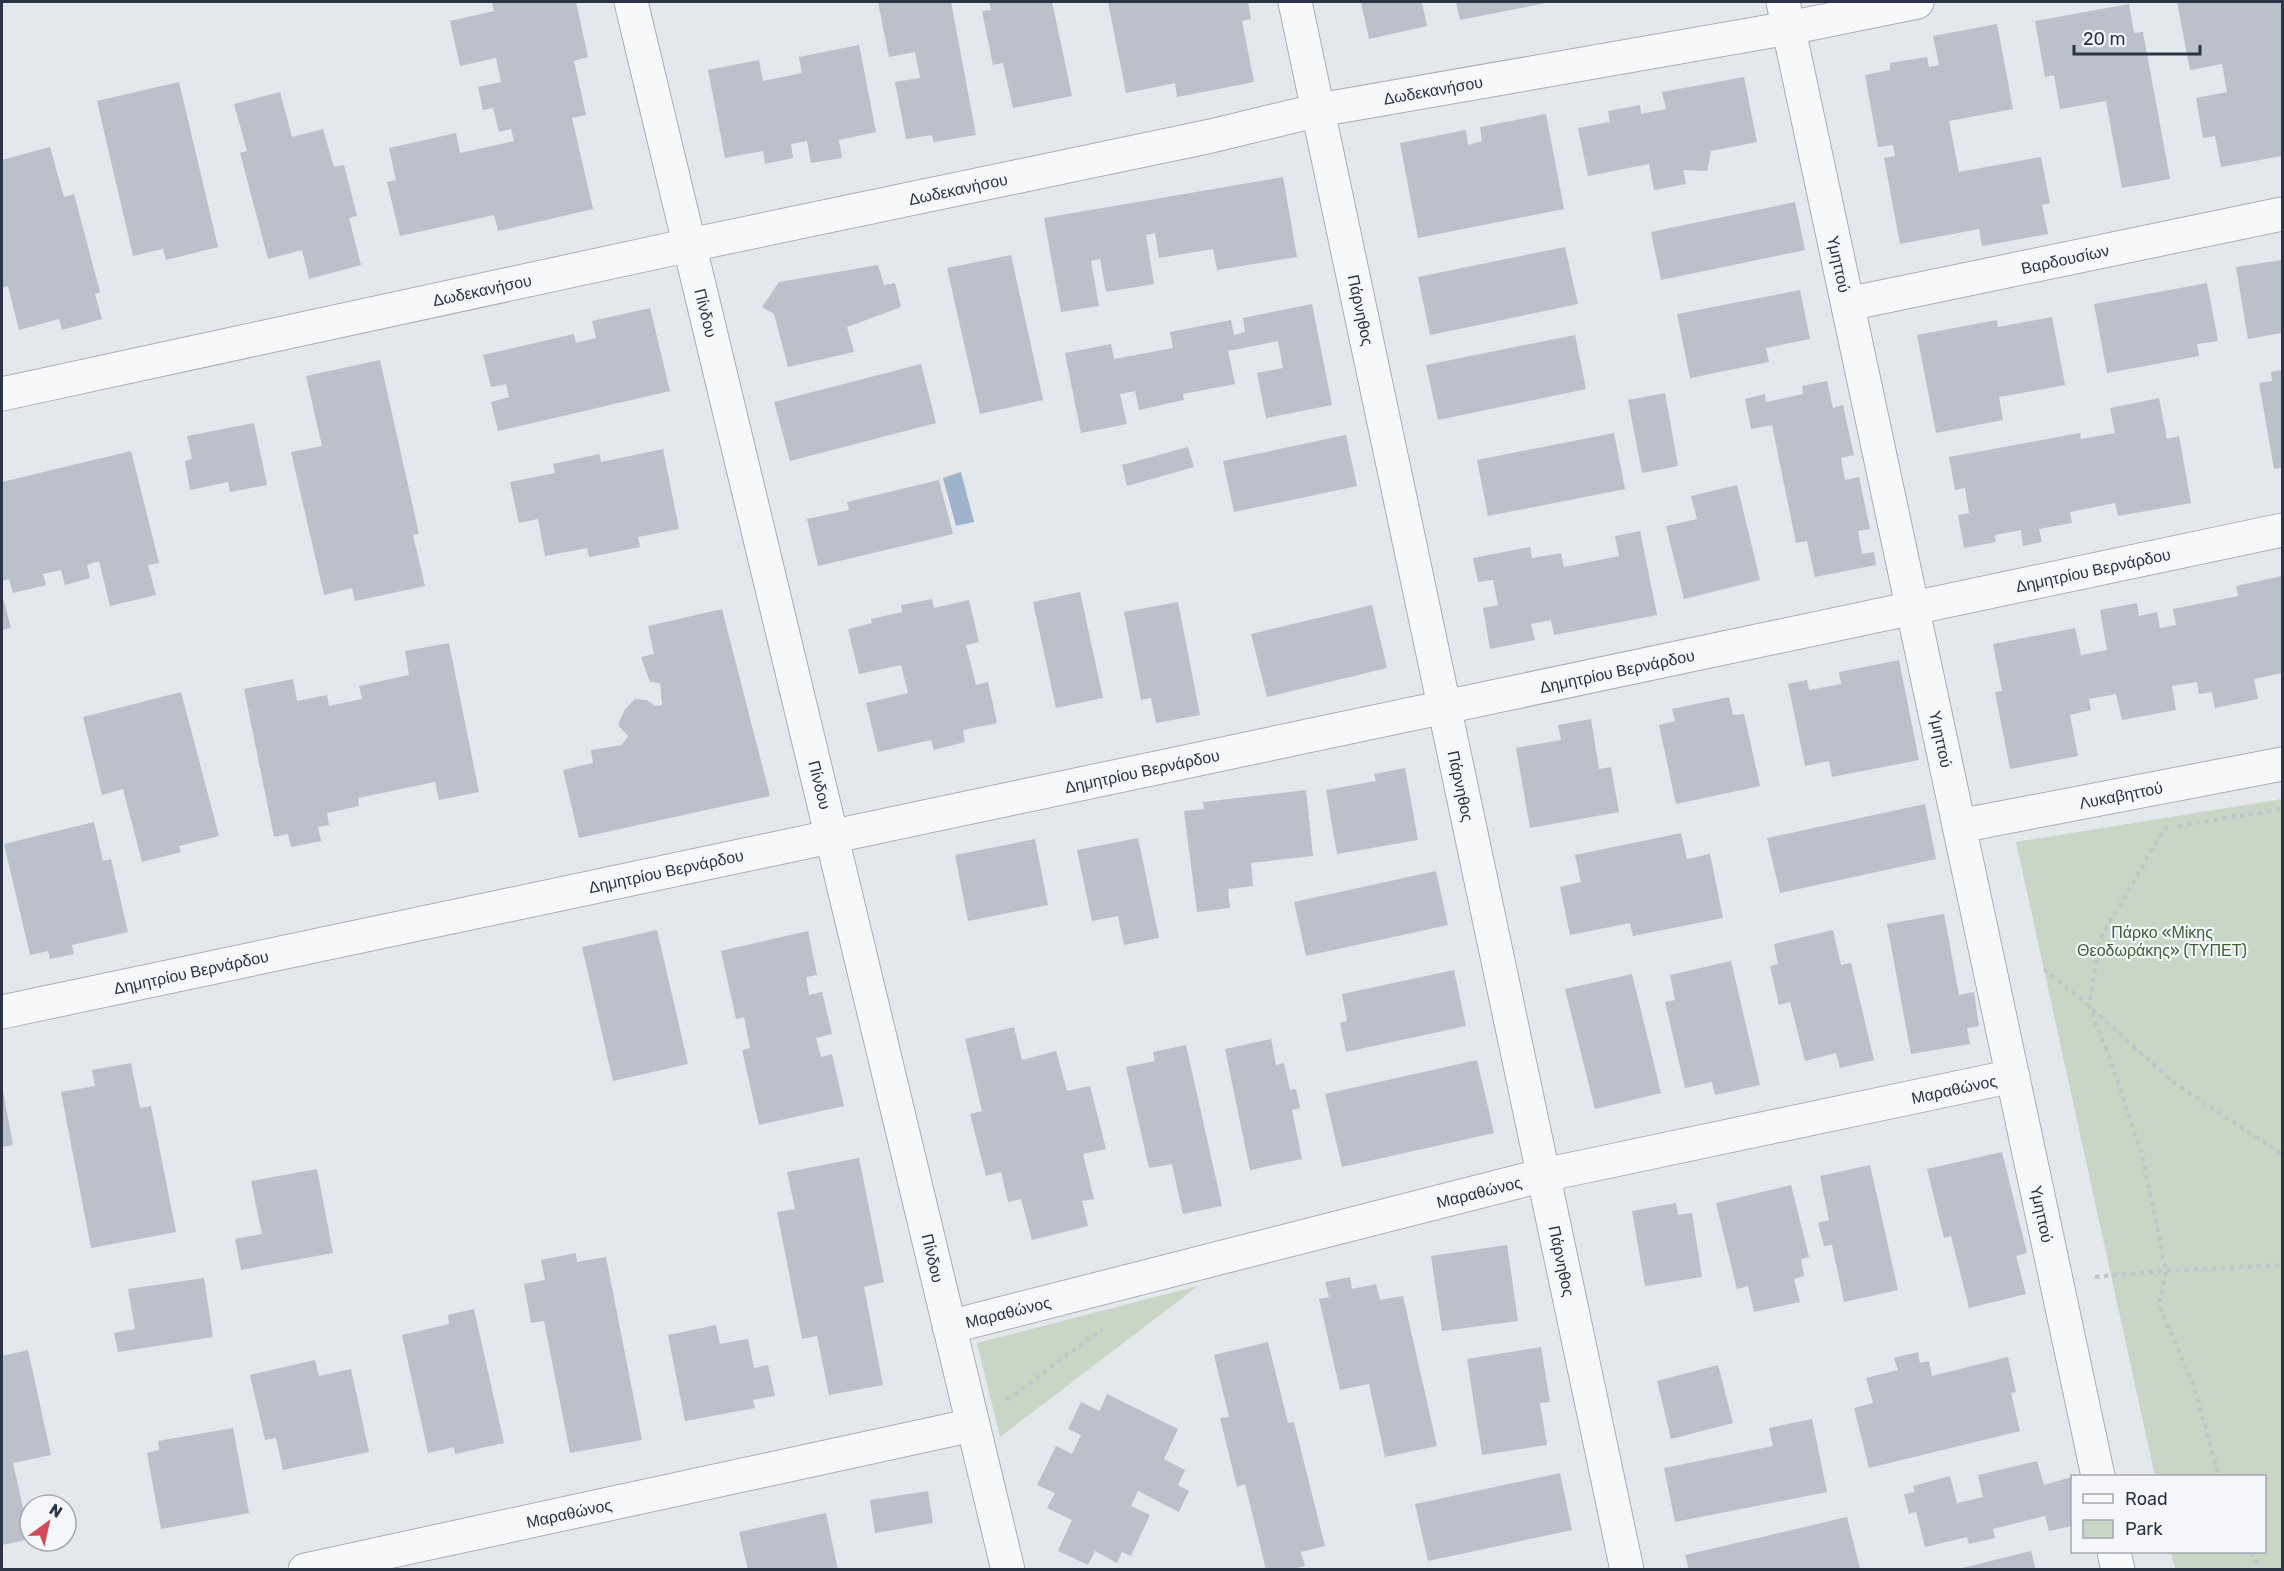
<svg xmlns="http://www.w3.org/2000/svg" width="2284" height="1571" font-family="Rubik,sans-serif">
  <style>
    .green { fill: #c9d6c5 }
    .water { fill: #9fb4cc }
    .building { fill: #bbc0ca }
    .lines { fill: none; stroke-linecap: round; stroke-linejoin: round }
    .minor-casing { stroke: #a9aeb7; stroke-width: 35 }
    .path { stroke: #c2c5cb; stroke-width: 4; stroke-dasharray: 4.5 4.5; stroke-linecap: butt }
    .minor { stroke: #f7f8fa; stroke-width: 33 }
    .labels { text-anchor: middle; stroke-width: 4.5; stroke-linejoin: round; paint-order: stroke }
    .street-label { font-size: 16px; fill: #2b3445; stroke: #f4f6f9 }
    .park-label { font-size: 16px; fill: #3f6138; stroke: #f4f6f9 }
  </style>
  <rect width="100%" height="100%" fill="#e4e7ec"/>
  <path class="green" d="M 2282,799 L 2282,1569 L 2175,1569 L 2171,1552 L 2264,1552 L 2264,1476 L 2155,1476 L 2016,842 Z
    M 1198,1286 L 1000,1437 L 977,1343 Z"/>
  <path class="water" d="M 961,472 L 974,522 L 956,526 L 943,478 Z"/>
  <path class="building" d="M 501,2 L 576,2 L 588,57 L 574,61 L 586,115 L 572,118 L 593,209 L 498,231 L 494,215 L 400,236 L 387,182 L 396,180 L 389,148 L 456,133 L 460,153 L 514,141 L 511,129 L 499,132 L 493,108 L 483,110 L 478,87 L 501,82 L 496,58 L 460,66 L 450,21 L 494,11 L 492,3 Z
    M 878,2 L 951,2 L 976,135 L 934,142 L 932,135 L 906,139 L 895,82 L 920,78 L 915,52 L 889,57 Z
    M 989,2 L 1052,2 L 1072,96 L 1013,108 L 1003,63 L 993,65 L 982,11 L 991,10 Z
    M 1108,2 L 1248,2 L 1251,19 L 1242,21 L 1254,82 L 1177,97 L 1175,83 L 1126,93 Z
    M 1361,2 L 1422,2 L 1427,26 L 1369,39 Z
    M 1456,2 L 1546,2 L 1546,3 L 1460,20 Z
    M 2177,2 L 2282,2 L 2282,156 L 2221,167 L 2215,136 L 2203,138 L 2196,98 L 2227,92 L 2222,64 L 2190,70 Z
    M 2129,4 L 2134,33 L 2143,32 L 2170,179 L 2122,188 L 2106,101 L 2060,109 L 2054,75 L 2045,77 L 2035,21 Z
    M 1997,24 L 2013,109 L 1949,121 L 1959,172 L 2041,157 L 2050,203 L 2042,205 L 2048,234 L 1982,246 L 1979,229 L 1900,244 L 1884,158 L 1895,156 L 1893,145 L 1878,147 L 1865,75 L 1890,70 L 1890,63 L 1927,57 L 1929,67 L 1939,65 L 1933,36 Z
    M 859,45 L 876,132 L 839,140 L 842,158 L 811,163 L 807,141 L 791,144 L 793,158 L 765,164 L 763,151 L 725,158 L 708,70 L 759,60 L 763,81 L 802,73 L 799,57 Z
    M 1744,77 L 1757,142 L 1711,151 L 1707,171 L 1683,170 L 1686,184 L 1654,190 L 1649,164 L 1588,176 L 1578,128 L 1610,122 L 1608,111 L 1640,105 L 1641,114 L 1666,109 L 1662,92 Z
    M 179,82 L 218,247 L 166,260 L 163,249 L 133,256 L 97,101 Z
    M 280,92 L 292,137 L 323,129 L 334,167 L 344,165 L 357,216 L 349,218 L 361,265 L 309,279 L 302,250 L 268,259 L 240,153 L 247,151 L 234,104 Z
    M 1546,114 L 1564,209 L 1418,238 L 1400,143 L 1466,130 L 1468,145 L 1482,141 L 1480,127 Z
    M 50,147 L 64,197 L 74,194 L 100,292 L 95,294 L 102,319 L 62,330 L 59,319 L 19,330 L 8,286 L 2,288 L 2,160 Z
    M 1283,177 L 1297,257 L 1217,270 L 1213,249 L 1159,258 L 1155,233 L 1146,235 L 1154,284 L 1106,292 L 1100,259 L 1091,261 L 1099,306 L 1061,312 L 1044,218 Z
    M 1795,202 L 1805,250 L 1661,280 L 1651,232 Z
    M 1565,247 L 1578,304 L 1430,335 L 1418,277 Z
    M 1011,255 L 1043,400 L 980,414 L 947,268 Z
    M 2282,260 L 2282,333 L 2248,339 L 2236,267 Z
    M 878,265 L 884,285 L 895,283 L 901,307 L 847,327 L 854,352 L 788,367 L 774,314 L 762,307 L 779,282 Z
    M 2207,283 L 2218,341 L 2197,344 L 2199,356 L 2107,373 L 2094,304 Z
    M 1800,290 L 1810,339 L 1766,348 L 1769,362 L 1690,378 L 1677,314 Z
    M 1312,304 L 1332,405 L 1266,418 L 1257,373 L 1283,368 L 1278,341 L 1228,351 L 1235,384 L 1183,394 L 1184,400 L 1139,410 L 1135,391 L 1120,394 L 1127,424 L 1081,433 L 1065,353 L 1111,344 L 1114,359 L 1173,348 L 1170,332 L 1231,320 L 1234,335 L 1245,332 L 1243,318 Z
    M 650,308 L 670,391 L 498,431 L 491,402 L 509,397 L 506,384 L 491,387 L 483,355 L 574,334 L 576,343 L 596,338 L 592,321 Z
    M 2052,317 L 2065,385 L 1999,397 L 2003,420 L 1936,433 L 1917,335 L 1997,320 L 1998,327 Z
    M 1575,335 L 1586,389 L 1438,420 L 1426,365 Z
    M 380,360 L 419,534 L 413,535 L 425,586 L 355,601 L 352,588 L 324,595 L 291,452 L 322,446 L 306,376 Z
    M 921,364 L 936,423 L 790,461 L 774,402 Z
    M 2282,370 L 2282,468 L 2274,469 L 2259,383 L 2272,381 L 2271,372 Z
    M 1827,381 L 1833,408 L 1843,405 L 1854,455 L 1841,458 L 1845,480 L 1859,477 L 1870,529 L 1858,531 L 1862,554 L 1874,552 L 1876,565 L 1815,577 L 1807,541 L 1796,543 L 1772,425 L 1751,429 L 1745,399 L 1765,394 L 1766,402 L 1803,394 L 1802,386 Z
    M 1665,393 L 1678,466 L 1642,473 L 1628,400 Z
    M 2159,398 L 2167,439 L 2179,436 L 2191,503 L 2118,516 L 2115,503 L 2070,512 L 2072,523 L 2039,529 L 2042,542 L 2023,546 L 2021,530 L 1995,535 L 1996,542 L 1964,548 L 1958,515 L 1969,513 L 1965,488 L 1955,490 L 1949,457 L 2080,433 L 2081,439 L 2115,433 L 2110,408 Z
    M 254,423 L 267,485 L 230,492 L 228,482 L 190,490 L 185,461 L 192,459 L 187,436 Z
    M 1614,433 L 1625,489 L 1488,516 L 1477,460 Z
    M 1346,435 L 1357,486 L 1234,512 L 1223,461 Z
    M 1188,447 L 1194,467 L 1127,486 L 1122,465 Z
    M 663,449 L 679,529 L 638,537 L 640,547 L 589,557 L 587,548 L 545,556 L 538,519 L 519,523 L 510,482 L 555,473 L 553,464 L 599,454 L 601,462 Z
    M 131,451 L 159,563 L 148,565 L 156,595 L 110,606 L 99,561 L 87,565 L 90,578 L 65,585 L 61,570 L 43,574 L 46,585 L 13,593 L 9,579 L 2,581 L 2,482 Z
    M 939,480 L 953,534 L 818,566 L 807,519 L 849,510 L 847,502 Z
    M 1737,485 L 1760,580 L 1684,599 L 1666,526 L 1697,519 L 1691,496 Z
    M 1640,531 L 1657,615 L 1554,635 L 1551,620 L 1531,624 L 1535,640 L 1490,649 L 1483,608 L 1498,605 L 1493,580 L 1478,582 L 1473,558 L 1530,547 L 1532,558 L 1561,553 L 1564,567 L 1619,556 L 1615,536 Z
    M 2282,576 L 2282,673 L 2254,679 L 2258,699 L 2215,708 L 2212,692 L 2199,694 L 2197,682 L 2172,686 L 2176,710 L 2122,720 L 2116,694 L 2089,699 L 2091,710 L 2070,715 L 2078,756 L 2010,769 L 1995,692 L 2002,691 L 1993,644 L 2075,628 L 2081,655 L 2107,650 L 2100,610 L 2137,603 L 2139,616 L 2157,612 L 2160,628 L 2176,625 L 2173,609 L 2238,596 L 2236,586 Z
    M 1080,592 L 1103,698 L 1056,708 L 1033,602 Z
    M 2,594 L 11,628 L 2,630 Z
    M 932,599 L 934,608 L 969,600 L 979,642 L 966,645 L 976,685 L 988,682 L 997,723 L 963,730 L 965,742 L 934,750 L 931,740 L 878,752 L 866,703 L 908,693 L 901,665 L 859,674 L 848,629 L 872,623 L 871,619 L 902,612 L 901,605 Z
    M 1178,602 L 1200,715 L 1156,723 L 1151,698 L 1141,700 L 1124,612 Z
    M 1372,605 L 1387,668 L 1267,697 L 1251,634 Z
    M 722,609 L 770,796 L 579,838 L 563,770 L 593,763 L 591,750 L 622,745 L 628,736 L 618,725 L 625,709 L 635,699 L 647,700 L 655,706 L 662,705 L 660,683 L 650,682 L 641,657 L 654,654 L 648,626 Z
    M 449,643 L 479,792 L 439,800 L 435,782 L 358,798 L 359,806 L 327,813 L 329,825 L 318,827 L 321,841 L 291,847 L 288,834 L 274,837 L 244,689 L 293,679 L 297,701 L 327,695 L 329,706 L 362,699 L 359,686 L 409,675 L 405,651 Z
    M 1899,660 L 1919,760 L 1832,777 L 1829,761 L 1805,766 L 1788,684 L 1807,680 L 1809,690 L 1841,684 L 1839,672 Z
    M 181,692 L 219,836 L 179,846 L 181,852 L 142,862 L 123,789 L 102,795 L 83,717 Z
    M 1729,697 L 1733,715 L 1744,714 L 1760,786 L 1676,804 L 1659,725 L 1675,721 L 1672,709 Z
    M 1591,719 L 1599,769 L 1611,767 L 1619,812 L 1530,828 L 1516,748 L 1561,740 L 1558,725 Z
    M 1405,768 L 1418,840 L 1337,854 L 1326,790 L 1376,781 L 1374,774 Z
    M 1306,790 L 1313,856 L 1251,863 L 1253,886 L 1228,889 L 1230,908 L 1197,912 L 1184,811 L 1204,809 L 1203,802 Z
    M 1925,804 L 1936,859 L 1780,893 L 1767,838 Z
    M 94,822 L 103,861 L 111,859 L 128,932 L 72,945 L 74,954 L 50,959 L 48,951 L 30,955 L 4,844 Z
    M 1681,833 L 1687,859 L 1710,854 L 1723,918 L 1633,936 L 1630,923 L 1570,935 L 1560,887 L 1581,882 L 1575,855 Z
    M 1138,838 L 1159,938 L 1124,945 L 1118,916 L 1092,921 L 1077,850 Z
    M 1035,839 L 1048,905 L 968,921 L 955,855 Z
    M 1436,871 L 1448,925 L 1306,956 L 1294,902 Z
    M 1944,914 L 1959,995 L 1974,992 L 1979,1026 L 1967,1028 L 1970,1044 L 1911,1054 L 1887,924 Z
    M 657,930 L 688,1064 L 613,1081 L 582,947 Z
    M 1833,930 L 1841,965 L 1851,963 L 1874,1060 L 1840,1068 L 1836,1053 L 1805,1061 L 1790,1002 L 1779,1005 L 1770,966 L 1778,964 L 1774,944 Z
    M 808,931 L 817,975 L 806,977 L 809,995 L 822,992 L 832,1034 L 816,1038 L 821,1057 L 832,1054 L 844,1106 L 759,1125 L 742,1050 L 750,1048 L 744,1017 L 736,1019 L 721,951 Z
    M 1731,961 L 1760,1085 L 1715,1095 L 1712,1082 L 1685,1088 L 1665,1002 L 1675,1000 L 1670,975 Z
    M 1454,970 L 1466,1026 L 1346,1052 L 1340,1023 L 1347,1021 L 1342,994 Z
    M 1632,974 L 1661,1093 L 1595,1109 L 1565,989 Z
    M 1014,1027 L 1022,1060 L 1056,1051 L 1067,1091 L 1090,1086 L 1106,1149 L 1083,1154 L 1094,1199 L 1082,1201 L 1088,1226 L 1032,1240 L 1021,1199 L 1008,1202 L 1001,1172 L 986,1176 L 970,1114 L 982,1111 L 965,1039 Z
    M 1271,1039 L 1276,1065 L 1284,1063 L 1290,1090 L 1296,1089 L 1300,1108 L 1292,1110 L 1302,1159 L 1250,1170 L 1225,1049 Z
    M 1186,1045 L 1222,1206 L 1183,1214 L 1172,1164 L 1149,1168 L 1126,1067 L 1155,1061 L 1153,1052 Z
    M 1477,1060 L 1494,1133 L 1342,1167 L 1325,1094 Z
    M 131,1063 L 140,1108 L 151,1106 L 176,1232 L 91,1248 L 61,1092 L 95,1086 L 92,1070 Z
    M 2,1085 L 13,1145 L 2,1147 Z
    M 2002,1152 L 2027,1253 L 2016,1256 L 2026,1294 L 1969,1308 L 1951,1236 L 1944,1238 L 1927,1169 Z
    M 859,1158 L 884,1282 L 864,1287 L 883,1385 L 829,1395 L 817,1336 L 802,1339 L 777,1212 L 795,1209 L 787,1172 Z
    M 1870,1165 L 1898,1290 L 1844,1302 L 1832,1245 L 1824,1246 L 1818,1223 L 1829,1220 L 1820,1176 Z
    M 317,1169 L 333,1253 L 241,1270 L 235,1239 L 262,1234 L 251,1181 Z
    M 1791,1185 L 1809,1257 L 1801,1259 L 1804,1276 L 1794,1279 L 1800,1302 L 1754,1312 L 1748,1286 L 1737,1289 L 1716,1203 Z
    M 1676,1203 L 1678,1215 L 1692,1213 L 1702,1277 L 1645,1286 L 1632,1211 Z
    M 1507,1245 L 1518,1321 L 1442,1331 L 1431,1256 Z
    M 576,1253 L 577,1262 L 606,1257 L 642,1440 L 570,1453 L 544,1321 L 531,1323 L 524,1284 L 545,1280 L 541,1260 Z
    M 1350,1277 L 1352,1289 L 1376,1284 L 1380,1300 L 1403,1296 L 1437,1446 L 1385,1457 L 1369,1384 L 1340,1390 L 1319,1299 L 1329,1297 L 1325,1282 Z
    M 204,1278 L 213,1337 L 118,1352 L 114,1333 L 135,1329 L 128,1289 Z
    M 474,1309 L 504,1443 L 455,1454 L 454,1447 L 428,1453 L 402,1335 L 449,1324 L 448,1315 Z
    M 716,1325 L 720,1344 L 748,1339 L 754,1368 L 768,1365 L 775,1396 L 753,1400 L 755,1408 L 685,1421 L 668,1335 Z
    M 1268,1342 L 1288,1423 L 1294,1422 L 1325,1546 L 1301,1552 L 1305,1566 L 1289,1570 L 1266,1570 L 1245,1484 L 1237,1487 L 1220,1418 L 1229,1417 L 1214,1355 Z
    M 1541,1347 L 1550,1402 L 1540,1403 L 1547,1445 L 1482,1455 L 1467,1359 Z
    M 28,1350 L 51,1455 L 13,1463 L 30,1539 L 2,1545 L 2,1356 Z
    M 1918,1352 L 1920,1363 L 1929,1361 L 1932,1376 L 2008,1357 L 2016,1392 L 2011,1393 L 2020,1431 L 1869,1468 L 1854,1408 L 1873,1403 L 1866,1378 L 1898,1370 L 1894,1358 Z
    M 315,1360 L 319,1376 L 351,1369 L 369,1452 L 283,1470 L 276,1438 L 265,1440 L 250,1375 Z
    M 1718,1365 L 1733,1423 L 1671,1439 L 1657,1381 Z
    M 1107,1394 L 1178,1429 L 1164,1459 L 1185,1470 L 1178,1485 L 1189,1491 L 1179,1512 L 1138,1491 L 1131,1506 L 1150,1515 L 1131,1556 L 1122,1552 L 1117,1563 L 1095,1551 L 1088,1565 L 1058,1551 L 1072,1520 L 1047,1508 L 1055,1493 L 1037,1485 L 1056,1446 L 1072,1454 L 1081,1435 L 1068,1429 L 1081,1402 L 1100,1411 Z
    M 1812,1419 L 1827,1492 L 1675,1522 L 1664,1468 L 1773,1446 L 1769,1428 Z
    M 233,1428 L 249,1513 L 161,1529 L 147,1453 L 159,1450 L 158,1441 Z
    M 2037,1461 L 2044,1485 L 2072,1477 L 2072,1526 L 2049,1531 L 2045,1516 L 1993,1529 L 1995,1538 L 1969,1544 L 1967,1537 L 1925,1547 L 1916,1512 L 1909,1514 L 1904,1494 L 1915,1492 L 1913,1486 L 1950,1476 L 1957,1503 L 1983,1497 L 1978,1475 Z
    M 1560,1473 L 1572,1530 L 1428,1561 L 1415,1504 Z
    M 928,1491 L 933,1523 L 875,1533 L 870,1500 Z
    M 826,1513 L 838,1570 L 748,1570 L 739,1532 Z
    M 1847,1517 L 1860,1568 L 1689,1570 L 1685,1555 Z
    M 2031,1551 L 2036,1570 L 1958,1570 L 1958,1569 Z"/>
  <g class="lines">
    <defs>
      <path id="minor" d="M 631,2 L 1008,1570
        M 1295,2 L 1627,1570
        M 1783,2 L 2098,1476
        M 1848,304 L 2282,214
        M 2,394 L 690,245 L 1211,136 L 1319,110 L 1789,28 L 1917,2
        M 1959,826 L 2282,764
        M 2,1012 L 2282,530
        M 949,1327 L 1544,1175 L 2013,1076
        M 2114,1552 L 2118,1570
        M 305,1570 L 973,1425"/>
    </defs>
    <use href="#minor" class="minor-casing"/>
    <path class="path" d="M 2178,826 L 2282,809
      M 2168,828 L 2165,828 L 2100,939 L 2089,1006 L 2111,1061 L 2143,1159 L 2166,1271 L 2159,1305 L 2194,1387 L 2219,1476
      M 2044,969 L 2089,1006 L 2174,1083 L 2282,1154
      M 2095,1277 L 2166,1271 L 2282,1265
      M 1007,1400 L 1102,1329
      M 2251,1552 L 2261,1570"/>
    <use href="#minor" class="minor"/>
  </g>
  <g class="labels">
    <g class="street-label">
      <text transform="translate(1433 90) rotate(-10)" y="6">Δωδεκανήσου</text>
      <text transform="translate(958 189) rotate(-12)" y="6">Δωδεκανήσου</text>
      <text transform="translate(2065 259) rotate(-12)" y="6">Βαρδουσίων</text>
      <text transform="translate(1839 264) rotate(78)" y="6">Υμηττού</text>
      <text transform="translate(482 290) rotate(-12)" y="6">Δωδεκανήσου</text>
      <text transform="translate(1361 310) rotate(78)" y="6">Πάρνηθος</text>
      <text transform="translate(706 313) rotate(76)" y="6">Πίνδου</text>
      <text transform="translate(2093 570) rotate(-12)" y="6">Δημητρίου Βερνάρδου</text>
      <text transform="translate(1617 671) rotate(-12)" y="6">Δημητρίου Βερνάρδου</text>
      <text transform="translate(1941 739) rotate(78)" y="6">Υμηττού</text>
      <text transform="translate(1142 771) rotate(-12)" y="6">Δημητρίου Βερνάρδου</text>
      <text transform="translate(820 785) rotate(76)" y="6">Πίνδου</text>
      <text transform="translate(1461 786) rotate(78)" y="6">Πάρνηθος</text>
      <text transform="translate(2121 795) rotate(-11)" y="6">Λυκαβηττού</text>
      <text transform="translate(666 871) rotate(-12)" y="6">Δημητρίου Βερνάρδου</text>
      <text transform="translate(191 972) rotate(-12)" y="6">Δημητρίου Βερνάρδου</text>
      <text transform="translate(1954 1089) rotate(-12)" y="6">Μαραθώνος</text>
      <text transform="translate(1479 1192) rotate(-14)" y="6">Μαραθώνος</text>
      <text transform="translate(2042 1214) rotate(78)" y="6">Υμηττού</text>
      <text transform="translate(933 1258) rotate(77)" y="6">Πίνδου</text>
      <text transform="translate(1562 1261) rotate(78)" y="6">Πάρνηθος</text>
      <text transform="translate(1008 1312) rotate(-14)" y="6">Μαραθώνος</text>
      <text transform="translate(569 1513) rotate(-12)" y="6">Μαραθώνος</text>
    </g>
    <g class="park-label">
      <text x="2162" y="938">Πάρκο «Μίκης<tspan x="2162" dy="18">Θεοδωράκης» (ΤΥΠΕΤ)</tspan></text>
    </g>
  </g>
  <rect width="2284" height="1571" fill="none" stroke="#2b3445" stroke-width="6"/>
  <rect x="2071" y="1475" width="195" height="78" fill="#f4f6f9" stroke="#a4a8b1" stroke-width="1.5"/>
  <rect x="2083" y="1494" width="30" height="9" fill="#f7f8fa" stroke="#a4a8b1" stroke-width="1.5"/>
  <text x="2125" y="1505" font-size="18" fill="#2b3445">Road</text>
  <rect x="2083" y="1520" width="30" height="18" fill="#c9d6c5" stroke="#a4a8b1" stroke-width="1.5"/>
  <text x="2125" y="1535" font-size="18" fill="#2b3445">Park</text>
  <g transform="translate(48 1523) rotate(33)"><circle r="28" fill="#f4f6f9" stroke="#a4a8b1" stroke-width="1.5"/>
  <path d="M0-4.5L10 22L0 15L-10 22Z" fill="#d1495b"/>
  <text y="-9" font-size="16" font-weight="bold" text-anchor="middle" fill="#2b3445">N</text>
  </g>
  <path d="M2074 45v9h126v-9" fill="none" stroke="#2b3445" stroke-width="3"/>
  <text x="2083" y="45" font-size="18" fill="#2b3445" stroke="#f4f6f9" stroke-width="4.5" paint-order="stroke">20 m</text>
</svg>
